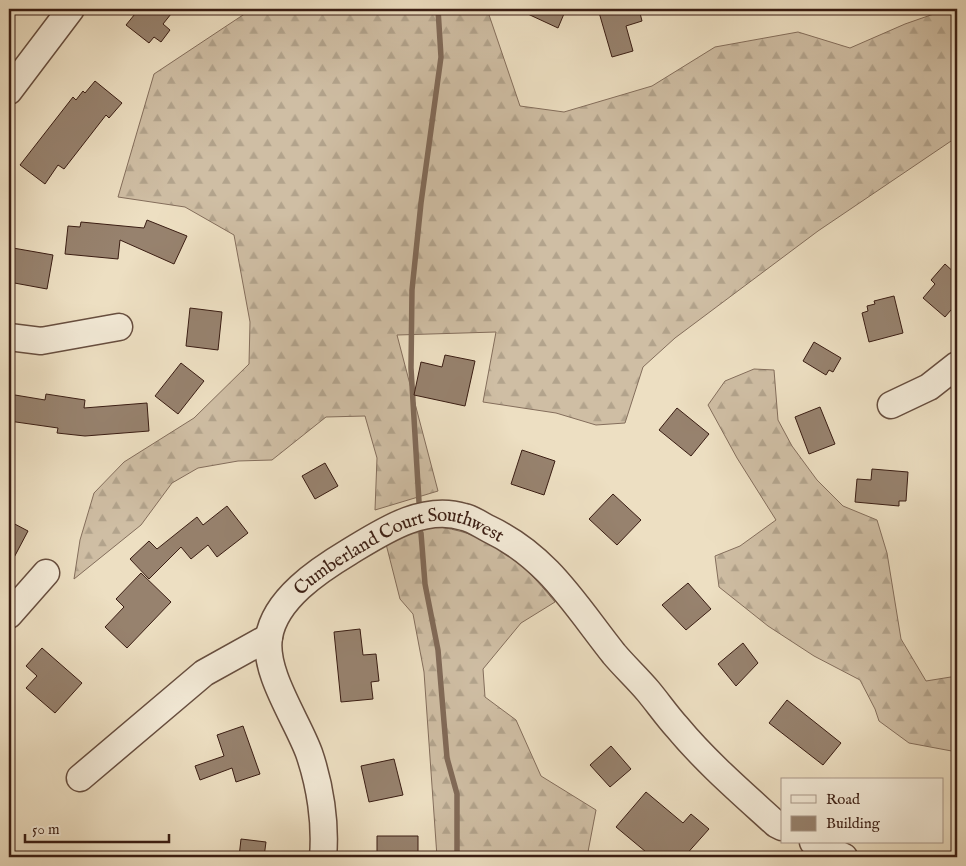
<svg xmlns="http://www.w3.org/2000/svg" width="966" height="866" font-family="'IM FELL English',serif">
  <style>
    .forest { fill: url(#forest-firs); stroke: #846e5c }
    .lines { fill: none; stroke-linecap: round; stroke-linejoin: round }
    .stream { stroke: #816a58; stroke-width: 5.5 }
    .building { fill: #97826e; stroke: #3a1d13 }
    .minor-casing { stroke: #674e3f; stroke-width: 29 }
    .minor { stroke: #f3ead7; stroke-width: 26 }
    .labels { text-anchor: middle; stroke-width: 5; stroke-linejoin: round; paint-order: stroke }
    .street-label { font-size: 19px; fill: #3a1d13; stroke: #f3ead7 }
  </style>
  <defs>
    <pattern id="forest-firs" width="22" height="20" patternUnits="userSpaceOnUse" patternTransform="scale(1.25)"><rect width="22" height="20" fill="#cfbea4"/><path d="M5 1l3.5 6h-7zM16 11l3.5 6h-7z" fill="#b2a38c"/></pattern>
  </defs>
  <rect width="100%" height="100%" fill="#eddfc2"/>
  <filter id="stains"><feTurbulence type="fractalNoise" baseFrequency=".004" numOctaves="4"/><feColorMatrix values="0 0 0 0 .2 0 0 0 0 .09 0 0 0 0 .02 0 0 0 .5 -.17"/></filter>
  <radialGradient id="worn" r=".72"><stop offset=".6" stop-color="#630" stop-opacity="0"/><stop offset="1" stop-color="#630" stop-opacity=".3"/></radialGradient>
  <path class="forest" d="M 252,9 L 487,9 L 520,106 L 564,112 L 652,86 L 715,47 L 798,32 L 850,48 L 905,24 L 948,9 L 957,9 L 957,137 L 818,231 L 675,338 L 643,367 L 625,423 L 596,425 L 556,413 L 483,402 L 496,332 L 397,335 L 438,491 L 375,510 L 377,458 L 365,416 L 326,417 L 272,460 L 238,461 L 198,468 L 172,483 L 141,525 L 74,579 L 80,540 L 94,493 L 124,462 L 194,418 L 249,364 L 250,322 L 234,235 L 185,207 L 118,197 L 154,74 Z
    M 754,369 L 774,370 L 778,420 L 792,446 L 817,480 L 843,506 L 877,520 L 887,553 L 901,639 L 926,681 L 957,676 L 957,752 L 909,743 L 879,721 L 875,709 L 860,680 L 814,656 L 768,626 L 719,587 L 715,556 L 740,546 L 776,520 L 737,458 L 708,405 L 725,381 Z
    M 431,526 C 489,532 519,558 555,602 L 521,623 L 483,669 L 485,697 L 516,720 L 541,776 L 596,810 L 587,857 L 437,857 L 424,672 L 413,614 L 400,599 L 385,540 Z"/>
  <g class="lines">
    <path class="stream" d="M 419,502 L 411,368 L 412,290 L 421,203 L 441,57 L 438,9
      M 421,533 L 425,584 L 438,650 L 447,758 L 457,794 L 457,857"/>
  </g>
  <path class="building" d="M 139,9 L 175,9 L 163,24 L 170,30 L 161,42 L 154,37 L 149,43 L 126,25 Z
    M 517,9 L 566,9 L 558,28 Z
    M 598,9 L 639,9 L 642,21 L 626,26 L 633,51 L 612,57 Z
    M 95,81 L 122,103 L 109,118 L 106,115 L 64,169 L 58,165 L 45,184 L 20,165 L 73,97 L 76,100 L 83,91 L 85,93 Z
    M 147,220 L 187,236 L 174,264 L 120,240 L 118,259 L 65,254 L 68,226 L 80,227 L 81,222 L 144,228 Z
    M 13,248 L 53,255 L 47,289 L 9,282 Z
    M 945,264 L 957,275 L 957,303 L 945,317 L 923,298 L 935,284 L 931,280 Z
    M 894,296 L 903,333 L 869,342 L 862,313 L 868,311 L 867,306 L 875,304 L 874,301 Z
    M 190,308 L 222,312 L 218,350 L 186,346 Z
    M 814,342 L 841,358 L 833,372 L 829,370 L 826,375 L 803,361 Z
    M 445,355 L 475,361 L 465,406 L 414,395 L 421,362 L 442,367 Z
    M 181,363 L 204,381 L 178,414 L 155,396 Z
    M 9,394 L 45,400 L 46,394 L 85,400 L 84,408 L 147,403 L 149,431 L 85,436 L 57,433 L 58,428 L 9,421 Z
    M 820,407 L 835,444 L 809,454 L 795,417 Z
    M 677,408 L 709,434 L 691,456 L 659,430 Z
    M 522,450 L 555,461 L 544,495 L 511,484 Z
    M 325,463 L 338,486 L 315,499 L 302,476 Z
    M 872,469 L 908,472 L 906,501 L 899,501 L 899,506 L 855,502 L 857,479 L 871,480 Z
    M 613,494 L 641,520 L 617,545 L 589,519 Z
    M 227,506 L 248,533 L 217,557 L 208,545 L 191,559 L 181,547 L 149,579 L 130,559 L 149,541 L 157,549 L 197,517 L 203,525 Z
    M 9,521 L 28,531 L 9,567 Z
    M 141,573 L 171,602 L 127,648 L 105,627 L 124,607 L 116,599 Z
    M 688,583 L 711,609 L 686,630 L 662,605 Z
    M 360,629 L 363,655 L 376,654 L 379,681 L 371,682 L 373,699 L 341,702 L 334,632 Z
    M 743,643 L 758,663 L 736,686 L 718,664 Z
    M 42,648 L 82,683 L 55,713 L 26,688 L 37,676 L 26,666 Z
    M 787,700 L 841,743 L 823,765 L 769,723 Z
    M 243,726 L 260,774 L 236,782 L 232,768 L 200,780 L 195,766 L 224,756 L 217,735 Z
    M 611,746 L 631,769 L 610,787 L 590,765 Z
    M 394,759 L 403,795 L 369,802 L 361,766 Z
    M 646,792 L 683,823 L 691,814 L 709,829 L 684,857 L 652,857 L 616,827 Z
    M 377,836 L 418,836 L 418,857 L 377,857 Z
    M 241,839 L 266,842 L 264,857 L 239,857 Z"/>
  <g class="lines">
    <defs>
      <g id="minor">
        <path d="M 9,91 L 71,9"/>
        <path d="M 9,337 L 41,341 L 119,327"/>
        <path d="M 891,405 L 929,387 L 957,365"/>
        <path d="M 9,615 L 46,573"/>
        <path d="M 80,778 L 204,673 L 269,637"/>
        <path d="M 813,842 L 844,857"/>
        <path id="s1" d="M 323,857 C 326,823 320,785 309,753 C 297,720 263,672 269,637 C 275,599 319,570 349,552 C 382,532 423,504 464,517 C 473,519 481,525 489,529 C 548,557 575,605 614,654 C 625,667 637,678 648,691 C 658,703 667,716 677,727 C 706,762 742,793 776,824 L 782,827"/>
      </g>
    </defs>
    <use href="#minor" class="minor-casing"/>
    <use href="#minor" class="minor"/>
  </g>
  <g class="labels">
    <g class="street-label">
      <text dy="7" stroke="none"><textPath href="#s1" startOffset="401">Cumberland Court Southwest</textPath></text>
    </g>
  </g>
  <rect width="966" height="866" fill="none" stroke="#eddfc2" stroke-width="30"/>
  <rect x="10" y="10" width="946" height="846" fill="none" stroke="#3a1d13" stroke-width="2.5"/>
  <rect x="15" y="15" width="936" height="836" fill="none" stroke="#3a1d13"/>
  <rect x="781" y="778" width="162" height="65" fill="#f3ead7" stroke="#a99889"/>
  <rect x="791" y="795" width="25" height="8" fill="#f3ead7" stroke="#a99889"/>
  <text x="826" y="804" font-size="15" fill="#3a1d13">Road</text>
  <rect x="791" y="816" width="25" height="15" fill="#97826e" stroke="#a99889"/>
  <text x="826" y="828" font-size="15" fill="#3a1d13">Building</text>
  <path d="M25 834v8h144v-8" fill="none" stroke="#3a1d13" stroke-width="2.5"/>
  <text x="32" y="834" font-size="15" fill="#3a1d13" stroke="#f3ead7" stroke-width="4" paint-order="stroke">50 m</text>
  <rect width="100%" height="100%" filter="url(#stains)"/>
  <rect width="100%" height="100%" fill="url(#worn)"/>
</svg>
